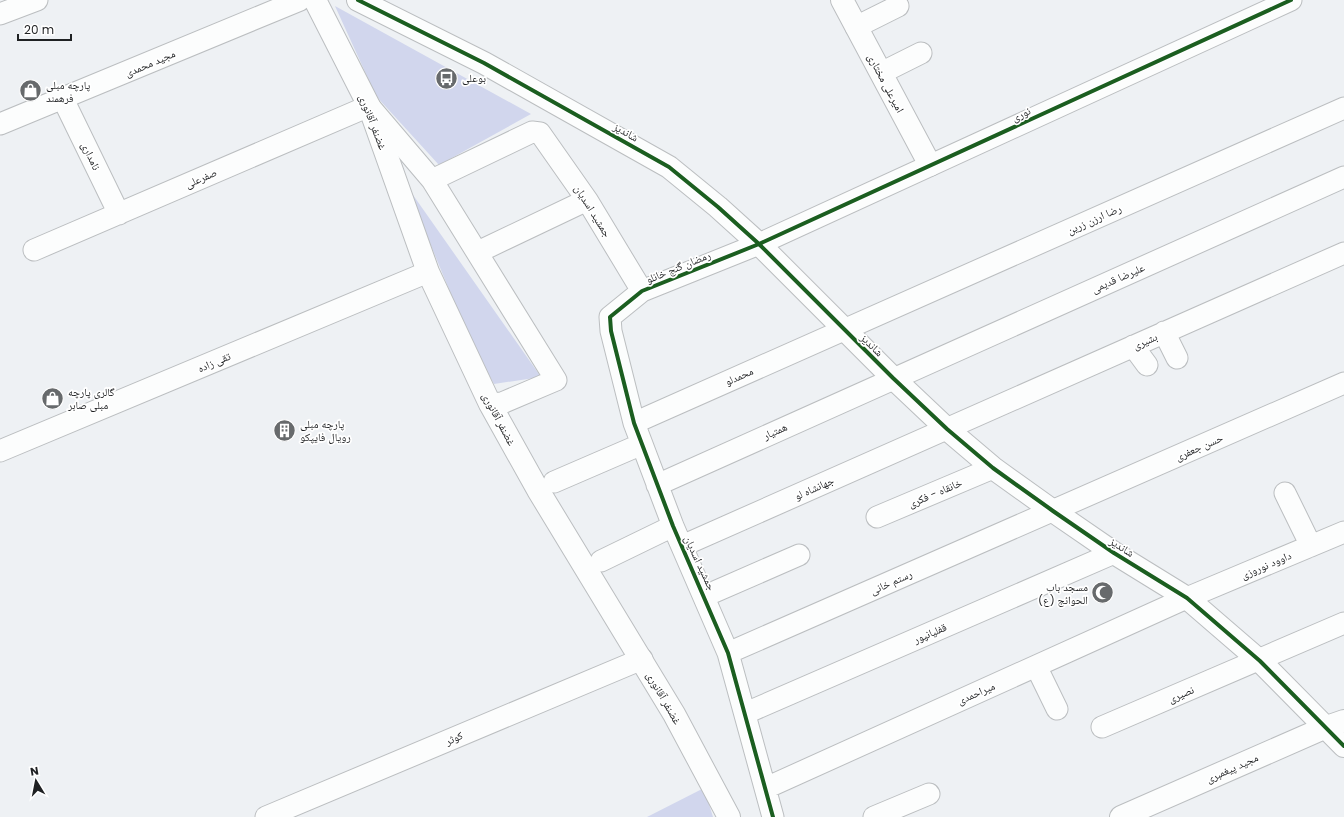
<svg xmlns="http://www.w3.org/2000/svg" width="1344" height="817" font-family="Poppins,'Noto Naskh Arabic',sans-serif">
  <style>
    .green { fill: #d1d6ed }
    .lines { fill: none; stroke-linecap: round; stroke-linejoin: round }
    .street-casing { stroke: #bbbec0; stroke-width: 23 }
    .secondary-casing { stroke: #bbbec0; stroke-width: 24 }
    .street { stroke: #fcfdfd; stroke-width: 21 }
    .secondary { stroke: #fcfdfd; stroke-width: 22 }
    .cycleway-casing { stroke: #fff; stroke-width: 6 }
    .cycleway { stroke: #1b5e20; stroke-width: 4 }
    .labels { text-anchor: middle; stroke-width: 3.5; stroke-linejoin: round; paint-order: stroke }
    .street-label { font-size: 11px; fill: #1f2123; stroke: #fff }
    .poi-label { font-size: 11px; fill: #1f2123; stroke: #fff; text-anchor: start }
  </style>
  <rect width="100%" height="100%" fill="#eef1f4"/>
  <path class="green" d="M 335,6 L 531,114 L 439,165 L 376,96 Z
    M 406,185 L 541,377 L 494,384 L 469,338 Z
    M 704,788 L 713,817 L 647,817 Z"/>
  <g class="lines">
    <defs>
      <path id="street" d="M 0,14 L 37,0
        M 856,27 L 898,6
        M 881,73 L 921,53
        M 63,99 L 119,214
        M 0,124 L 300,0
        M 432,180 L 532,132 L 540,133 L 587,200 L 642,291
        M 34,250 L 369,106 L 432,180 L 556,380 L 502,403 L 490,404
        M 478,252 L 587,200
        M 1164,332 L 1177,358
        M 1133,346 L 1147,365
        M 634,423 L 1344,108
        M 0,451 L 428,272
        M 554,482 L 642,444
        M 657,485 L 1344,177
        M 1285,493 L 1311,546
        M 877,517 L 993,468
        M 682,546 L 1344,253
        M 601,561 L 673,526
        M 705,596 L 799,555
        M 728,653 L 1344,383
        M 1036,666 L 1057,709
        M 746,713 L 1114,553
        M 1102,727 L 1344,623
        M 766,788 L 1182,600 L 1344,532
        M 266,817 L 642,659
        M 773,817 L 728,653 L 673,526 L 634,423 L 611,331 L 610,317 L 642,291 L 759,244 L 1291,0
        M 874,817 L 929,794"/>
      <path id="secondary" d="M 315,0 L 369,106 L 428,272 L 490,404 L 538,490 L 674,714 L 729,817
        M 358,0 L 484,63 L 669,167 L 718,207 L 759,244 L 893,378 L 947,429 L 993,468 L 1053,511 L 1114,553 L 1187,598 L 1260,661 L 1344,746
        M 842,0 L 930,165
        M 1121,817 L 1324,728 L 1344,721"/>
    </defs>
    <use href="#street" class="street-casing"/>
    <use href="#secondary" class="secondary-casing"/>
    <use href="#street" class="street"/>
    <use href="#secondary" class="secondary"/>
    <defs>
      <path id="cycleway" d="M 358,0 L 484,63 L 669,167 L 718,207 L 759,244 L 893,378 L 947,429 L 993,468 L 1053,511 L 1114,553 L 1187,598 L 1260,661 L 1344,746
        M 773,817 L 728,653 L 673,526 L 634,423 L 611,331 L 610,317 L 642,291 L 759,244 L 1291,0"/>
    </defs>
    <use href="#cycleway" class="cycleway-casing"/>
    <use href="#cycleway" class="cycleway"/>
  </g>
  <defs>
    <symbol id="bus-disc" viewBox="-11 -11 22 22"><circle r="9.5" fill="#676a6c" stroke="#fff"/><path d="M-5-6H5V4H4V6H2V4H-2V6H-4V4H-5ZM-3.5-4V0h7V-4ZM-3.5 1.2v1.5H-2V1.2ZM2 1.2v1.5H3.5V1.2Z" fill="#fff"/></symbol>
    <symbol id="shop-disc" viewBox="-11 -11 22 22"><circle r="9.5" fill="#676a6c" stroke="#fff"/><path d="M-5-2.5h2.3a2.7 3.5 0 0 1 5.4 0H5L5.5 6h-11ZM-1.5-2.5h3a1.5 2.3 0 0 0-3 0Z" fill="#fff"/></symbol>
    <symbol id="building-disc" viewBox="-11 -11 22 22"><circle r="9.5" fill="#676a6c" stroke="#fff"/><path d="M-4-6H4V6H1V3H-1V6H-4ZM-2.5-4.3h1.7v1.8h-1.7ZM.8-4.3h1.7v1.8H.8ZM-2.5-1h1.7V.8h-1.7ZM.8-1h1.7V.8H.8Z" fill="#fff"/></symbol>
    <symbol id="mosque-disc" viewBox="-11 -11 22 22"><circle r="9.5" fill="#676a6c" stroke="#fff"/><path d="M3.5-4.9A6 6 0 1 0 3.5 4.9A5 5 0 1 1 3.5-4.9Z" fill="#fff"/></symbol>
  </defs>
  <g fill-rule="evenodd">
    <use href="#bus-disc" x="434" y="66" width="25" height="25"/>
    <use href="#shop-disc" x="18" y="78" width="25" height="25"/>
    <use href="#shop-disc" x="40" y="386" width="25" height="25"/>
    <use href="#building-disc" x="272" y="418" width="25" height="25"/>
    <use href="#mosque-disc" x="1090" y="580" width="25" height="25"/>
  </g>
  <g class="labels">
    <g class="street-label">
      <text transform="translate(150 63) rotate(-23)" y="4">مجید محمدی</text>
      <text transform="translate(886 83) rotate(62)" y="4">امیرعلی مختاری</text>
      <text transform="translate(1021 114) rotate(-25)" y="4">نوری</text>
      <text transform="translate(373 122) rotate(69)" y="4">غضنفر آقانوری</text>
      <text transform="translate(626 132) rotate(29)" y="4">شاندیز</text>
      <text transform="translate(91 156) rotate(64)" y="4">نامداری</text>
      <text transform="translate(201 178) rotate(-23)" y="4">صفرعلی</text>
      <text transform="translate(593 211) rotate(58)" y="4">جمشید اسدیان</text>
      <text transform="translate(1094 219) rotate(-24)" y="4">رضا ارزن زرین</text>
      <text transform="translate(678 267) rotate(-22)" y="4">رمضان گنج خانلو</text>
      <text transform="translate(1118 278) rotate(-24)" y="4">علیرضا قدیمی</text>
      <text transform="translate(1145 341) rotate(-24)" y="4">بشیری</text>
      <text transform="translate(872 345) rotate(45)" y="4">شاندیز</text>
      <text transform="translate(214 362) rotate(-23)" y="4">تقی زاده</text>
      <text transform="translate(739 376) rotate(-24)" y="4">محمدلو</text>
      <text transform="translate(499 419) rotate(62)" y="4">غضنفر آقانوری</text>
      <text transform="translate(775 431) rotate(-24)" y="4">همتیار</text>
      <text transform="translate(1199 447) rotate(-24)" y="4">حسن جعفری</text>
      <text transform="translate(814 488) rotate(-24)" y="4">جهانشاه لو</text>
      <text transform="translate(935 493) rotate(-23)" y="4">خانقاه - فکری</text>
      <text transform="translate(1122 547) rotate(33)" y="4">شاندیز</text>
      <text transform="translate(700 563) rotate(65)" y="4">جمشید اسدیان</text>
      <text transform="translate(1266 565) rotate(-23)" y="4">داوود نوروزی</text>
      <text transform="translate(891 582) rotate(-24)" y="4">رستم خانی</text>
      <text transform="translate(930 633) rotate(-23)" y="4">قفلیانپور</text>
      <text transform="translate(976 693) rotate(-24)" y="4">میراحمدی</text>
      <text transform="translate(1181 694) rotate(-23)" y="4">نصیری</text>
      <text transform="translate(664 698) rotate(60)" y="4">غضنفر آقانوری</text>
      <text transform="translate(454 738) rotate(-23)" y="4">کوثر</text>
      <text transform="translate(1232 768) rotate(-24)" y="4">مجید پیغمبری</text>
    </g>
    <g class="poi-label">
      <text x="462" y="82">بوعلی</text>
      <text x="46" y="89">پارچه مبلی<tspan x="46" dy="13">فرهمند</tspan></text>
      <text x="68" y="396">گالری پارچه<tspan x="68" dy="13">مبلی صابر</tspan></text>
      <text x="300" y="428">پارچه مبلی<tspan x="300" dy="13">رویال فایپکو</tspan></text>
      <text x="1088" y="591" text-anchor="end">مسجد باب<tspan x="1088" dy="13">الحوائج (ع)</tspan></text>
    </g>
  </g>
  <g transform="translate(36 781) rotate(350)" stroke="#ffffff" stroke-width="3" paint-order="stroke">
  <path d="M0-3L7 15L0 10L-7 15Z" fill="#1f2123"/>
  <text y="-6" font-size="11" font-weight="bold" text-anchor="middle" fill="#1f2123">N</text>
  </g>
  <path d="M18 34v6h53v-6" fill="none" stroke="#1f2123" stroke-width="2"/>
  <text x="24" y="34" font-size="12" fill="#1f2123" stroke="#ffffff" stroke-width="3" paint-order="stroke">20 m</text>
</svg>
